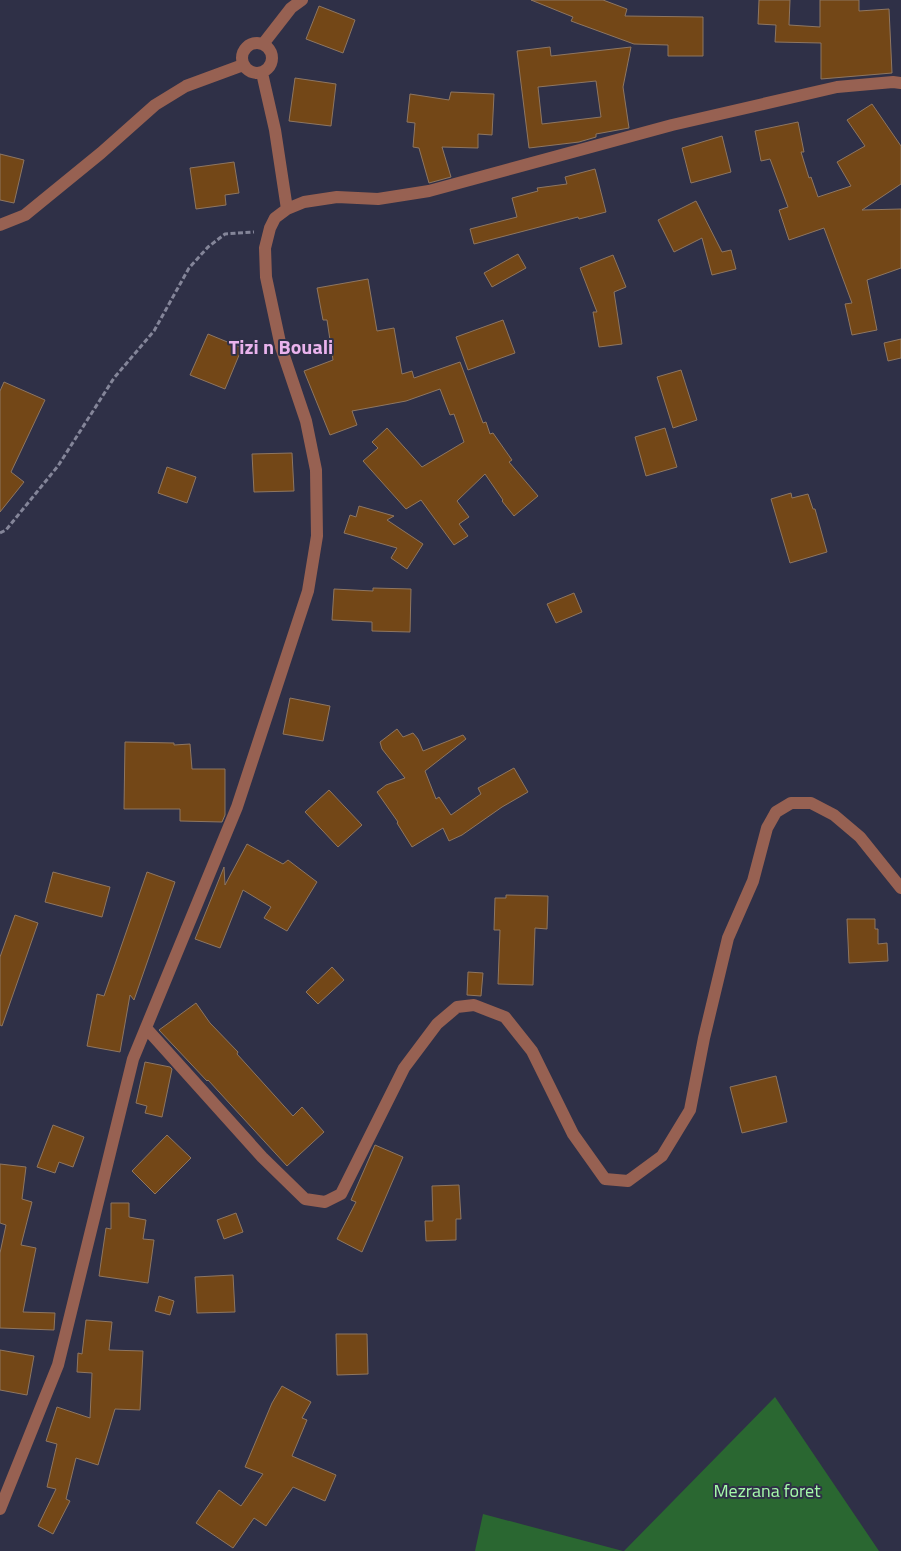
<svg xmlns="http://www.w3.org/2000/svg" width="901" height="1551" font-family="'Titillium Web',sans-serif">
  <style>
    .green { fill: #2a6731 }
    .building { fill: #734717; stroke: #8e7661; fill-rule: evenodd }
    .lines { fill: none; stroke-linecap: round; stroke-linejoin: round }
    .path { stroke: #848599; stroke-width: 3; stroke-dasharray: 5 2.5; stroke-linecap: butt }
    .minor { stroke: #976152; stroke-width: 12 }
    .labels { text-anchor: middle; stroke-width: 4; stroke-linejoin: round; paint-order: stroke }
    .park-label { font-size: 18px; fill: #a6fbab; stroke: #2f3047 }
    .quarter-label { font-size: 20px; font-weight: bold; fill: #eab3ed; stroke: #2f3047 }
  </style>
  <rect width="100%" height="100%" fill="#2f3047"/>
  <path class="green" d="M 775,1397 L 879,1551 L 624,1551 Z
    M 483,1514 L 623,1551 L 475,1551 Z"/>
  <path class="building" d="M 531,0 L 603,0 L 627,9 L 625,16 L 703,17 L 703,56 L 668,56 L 668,45 L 634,44 L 571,21 L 573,17 Z
    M 759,0 L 790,0 L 789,25 L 820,27 L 820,0 L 859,0 L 859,11 L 889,9 L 892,73 L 821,79 L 821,43 L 775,42 L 776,25 L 758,24 Z
    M 319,6 L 355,20 L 343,53 L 306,39 Z
    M 550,47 L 551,56 L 631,47 L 623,87 L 629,128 L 596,134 L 596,137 L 579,142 L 529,148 L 517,51 ZM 596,81 L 601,117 L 542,124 L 538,87 Z
    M 295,78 L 336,84 L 331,126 L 289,121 Z
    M 451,92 L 494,94 L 492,135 L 478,134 L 478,148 L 442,147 L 451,177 L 429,183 L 419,148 L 413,147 L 415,123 L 407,122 L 410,94 L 449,100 Z
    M 872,104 L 901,146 L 901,184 L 862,210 L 901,209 L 901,268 L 867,280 L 877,330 L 852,335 L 845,304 L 852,303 L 824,228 L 789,240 L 779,210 L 788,207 L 770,159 L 761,161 L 755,131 L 798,122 L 804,152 L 801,152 L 809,178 L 811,177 L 818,197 L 851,186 L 837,162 L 865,146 L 847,120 Z
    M 722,136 L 731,172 L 691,183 L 682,148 Z
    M 0,154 L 24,160 L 14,203 L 0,200 Z
    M 234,162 L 239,193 L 225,195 L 226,205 L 196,209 L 190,168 Z
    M 595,169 L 606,212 L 579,219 L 578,217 L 474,244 L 470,229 L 517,217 L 512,198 L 538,191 L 537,188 L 567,184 L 565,177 Z
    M 696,201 L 722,252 L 731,250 L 736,269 L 712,275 L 702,238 L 674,252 L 658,220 Z
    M 518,254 L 526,268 L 492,287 L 484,273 Z
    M 613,255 L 626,287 L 614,292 L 622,344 L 599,347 L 593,312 L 597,312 L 580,268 Z
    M 368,279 L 377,331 L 394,328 L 402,374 L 412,371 L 414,378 L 460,362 L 483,423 L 486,422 L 490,434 L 493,433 L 512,460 L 509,462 L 538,496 L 514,516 L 502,501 L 503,500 L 485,474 L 457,501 L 469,517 L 459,524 L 468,536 L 454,545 L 421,500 L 406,509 L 363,461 L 378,448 L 372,442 L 387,428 L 422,467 L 464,442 L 454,414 L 450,415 L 440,389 L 406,401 L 352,411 L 357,425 L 330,435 L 304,371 L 333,360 L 327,320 L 323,320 L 317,288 Z
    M 503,320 L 515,353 L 468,370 L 456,337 Z
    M 208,334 L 242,348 L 225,389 L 190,375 Z
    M 901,339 L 901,358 L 888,361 L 884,343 Z
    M 681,370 L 697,420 L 673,428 L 657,377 Z
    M 4,382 L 45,400 L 11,472 L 24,482 L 0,512 L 0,391 Z
    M 665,428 L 677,467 L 646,476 L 635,437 Z
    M 292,453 L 294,491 L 254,492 L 252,454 Z
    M 167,467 L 196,477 L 187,503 L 158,493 Z
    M 791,493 L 792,498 L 808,494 L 813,509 L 815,509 L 827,552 L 790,563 L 771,499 Z
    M 359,506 L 394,516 L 387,520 L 423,544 L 407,569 L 391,558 L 397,548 L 344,533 L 350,515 L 356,517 Z
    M 373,588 L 411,589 L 410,632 L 372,631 L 372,622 L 332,620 L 334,589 L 373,591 Z
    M 574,593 L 582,612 L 556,623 L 547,604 Z
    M 290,698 L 330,706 L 323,741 L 283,734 Z
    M 397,729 L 403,737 L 413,733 L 418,739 L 423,751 L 463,735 L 466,739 L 425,771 L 436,799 L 439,797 L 451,815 L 481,794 L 478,788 L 514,768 L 528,792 L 502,807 L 462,835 L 449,841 L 443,828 L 412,847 L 397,823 L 398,822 L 377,792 L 386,785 L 405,778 L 382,749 L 380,742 Z
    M 125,742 L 174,743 L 174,745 L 190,744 L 192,769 L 225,769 L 225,815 L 222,822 L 180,821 L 180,809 L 124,809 Z
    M 329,790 L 362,825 L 338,847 L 305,812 Z
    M 247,844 L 283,864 L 288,860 L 317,882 L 287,931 L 264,918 L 271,907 L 243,890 L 220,948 L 195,939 L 224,867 L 225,885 Z
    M 53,872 L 110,887 L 102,917 L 45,902 Z
    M 147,872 L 175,882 L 134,1000 L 130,995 L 120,1052 L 87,1046 L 97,994 L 104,996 Z
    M 506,895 L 548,896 L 547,929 L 535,928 L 533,985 L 498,984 L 500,930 L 494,930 L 495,898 L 506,898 Z
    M 15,915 L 38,923 L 2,1026 L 0,1025 L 0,957 Z
    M 847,919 L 875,919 L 875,929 L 878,929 L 878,944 L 887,943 L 888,961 L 849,963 Z
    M 332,967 L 344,980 L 318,1004 L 306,992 Z
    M 468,972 L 483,973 L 481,996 L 467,995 Z
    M 196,1003 L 210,1023 L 238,1052 L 237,1054 L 293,1116 L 302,1107 L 324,1132 L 287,1166 L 208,1080 L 207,1081 L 159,1030 Z
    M 145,1062 L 170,1067 L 172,1069 L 162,1117 L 145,1113 L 147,1106 L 136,1103 Z
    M 776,1076 L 787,1122 L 742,1133 L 730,1087 Z
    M 53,1125 L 84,1137 L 73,1167 L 59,1162 L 55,1173 L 37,1167 Z
    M 167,1135 L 191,1158 L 155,1194 L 132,1171 Z
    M 375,1145 L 403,1157 L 362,1252 L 337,1239 L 356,1202 L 351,1200 Z
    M 0,1164 L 26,1167 L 22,1199 L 32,1202 L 21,1245 L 36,1248 L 23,1312 L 55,1313 L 54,1330 L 0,1328 L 0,1253 L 6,1225 L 0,1223 Z
    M 459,1185 L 461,1219 L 456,1219 L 456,1240 L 426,1241 L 425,1221 L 433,1221 L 432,1186 Z
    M 111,1203 L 129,1203 L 129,1217 L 146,1220 L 143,1239 L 154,1240 L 148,1283 L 99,1276 L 106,1228 L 111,1229 Z
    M 236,1213 L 243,1232 L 224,1239 L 217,1220 Z
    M 233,1275 L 235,1312 L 197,1313 L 195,1277 Z
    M 159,1296 L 174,1301 L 170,1315 L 155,1311 Z
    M 86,1320 L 112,1322 L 109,1350 L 143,1351 L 140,1410 L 115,1409 L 98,1465 L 76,1458 L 66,1499 L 70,1501 L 53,1534 L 38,1526 L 56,1489 L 47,1487 L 57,1444 L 46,1441 L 57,1407 L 90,1418 L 92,1373 L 77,1372 L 78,1353 L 82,1354 Z
    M 336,1334 L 367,1334 L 368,1374 L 337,1375 Z
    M 0,1350 L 34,1356 L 27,1395 L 0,1390 Z
    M 282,1386 L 311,1402 L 302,1418 L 307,1420 L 292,1456 L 336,1475 L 325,1501 L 293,1487 L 266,1526 L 254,1518 L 233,1548 L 196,1523 L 219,1490 L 241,1506 L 263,1474 L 245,1467 L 272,1403 Z"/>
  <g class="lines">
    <path class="path" d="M 0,533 L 6,530 L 58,466 L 114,378 L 154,331 L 189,268 L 208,247 L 225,234 L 254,232"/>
    <path class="minor" d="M242 58a15 15 0 1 1 30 0a15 15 0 1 1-30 0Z
      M 263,44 L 291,8 L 302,0
      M 262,73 L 275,130 L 287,209
      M 0,225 L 25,215 L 101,153 L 155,105 L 186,86 L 243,65
      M 146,1028 L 262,1157 L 305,1199 L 325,1202 L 341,1194 L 404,1068 L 437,1024 L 457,1007 L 474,1005 L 505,1017 L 532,1051 L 573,1134 L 605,1179 L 628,1181 L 662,1156 L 690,1110 L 704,1038 L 728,938 L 753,881 L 767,828 L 776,812 L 791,803 L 811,803 L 834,815 L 860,837 L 901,888
      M 0,1509 L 58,1365 L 133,1059 L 237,807 L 308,591 L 317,536 L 316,470 L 306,421 L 281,347 L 266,277 L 265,248 L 270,228 L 275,218 L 287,209 L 304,202 L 337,197 L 378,199 L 429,191 L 672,125 L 837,87 L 893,82 L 901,83"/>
  </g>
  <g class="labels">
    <g class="park-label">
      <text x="767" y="1497">Mezrana foret</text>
    </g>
    <g class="quarter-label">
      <text x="281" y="354">Tizi n Bouali</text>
    </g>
  </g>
</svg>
